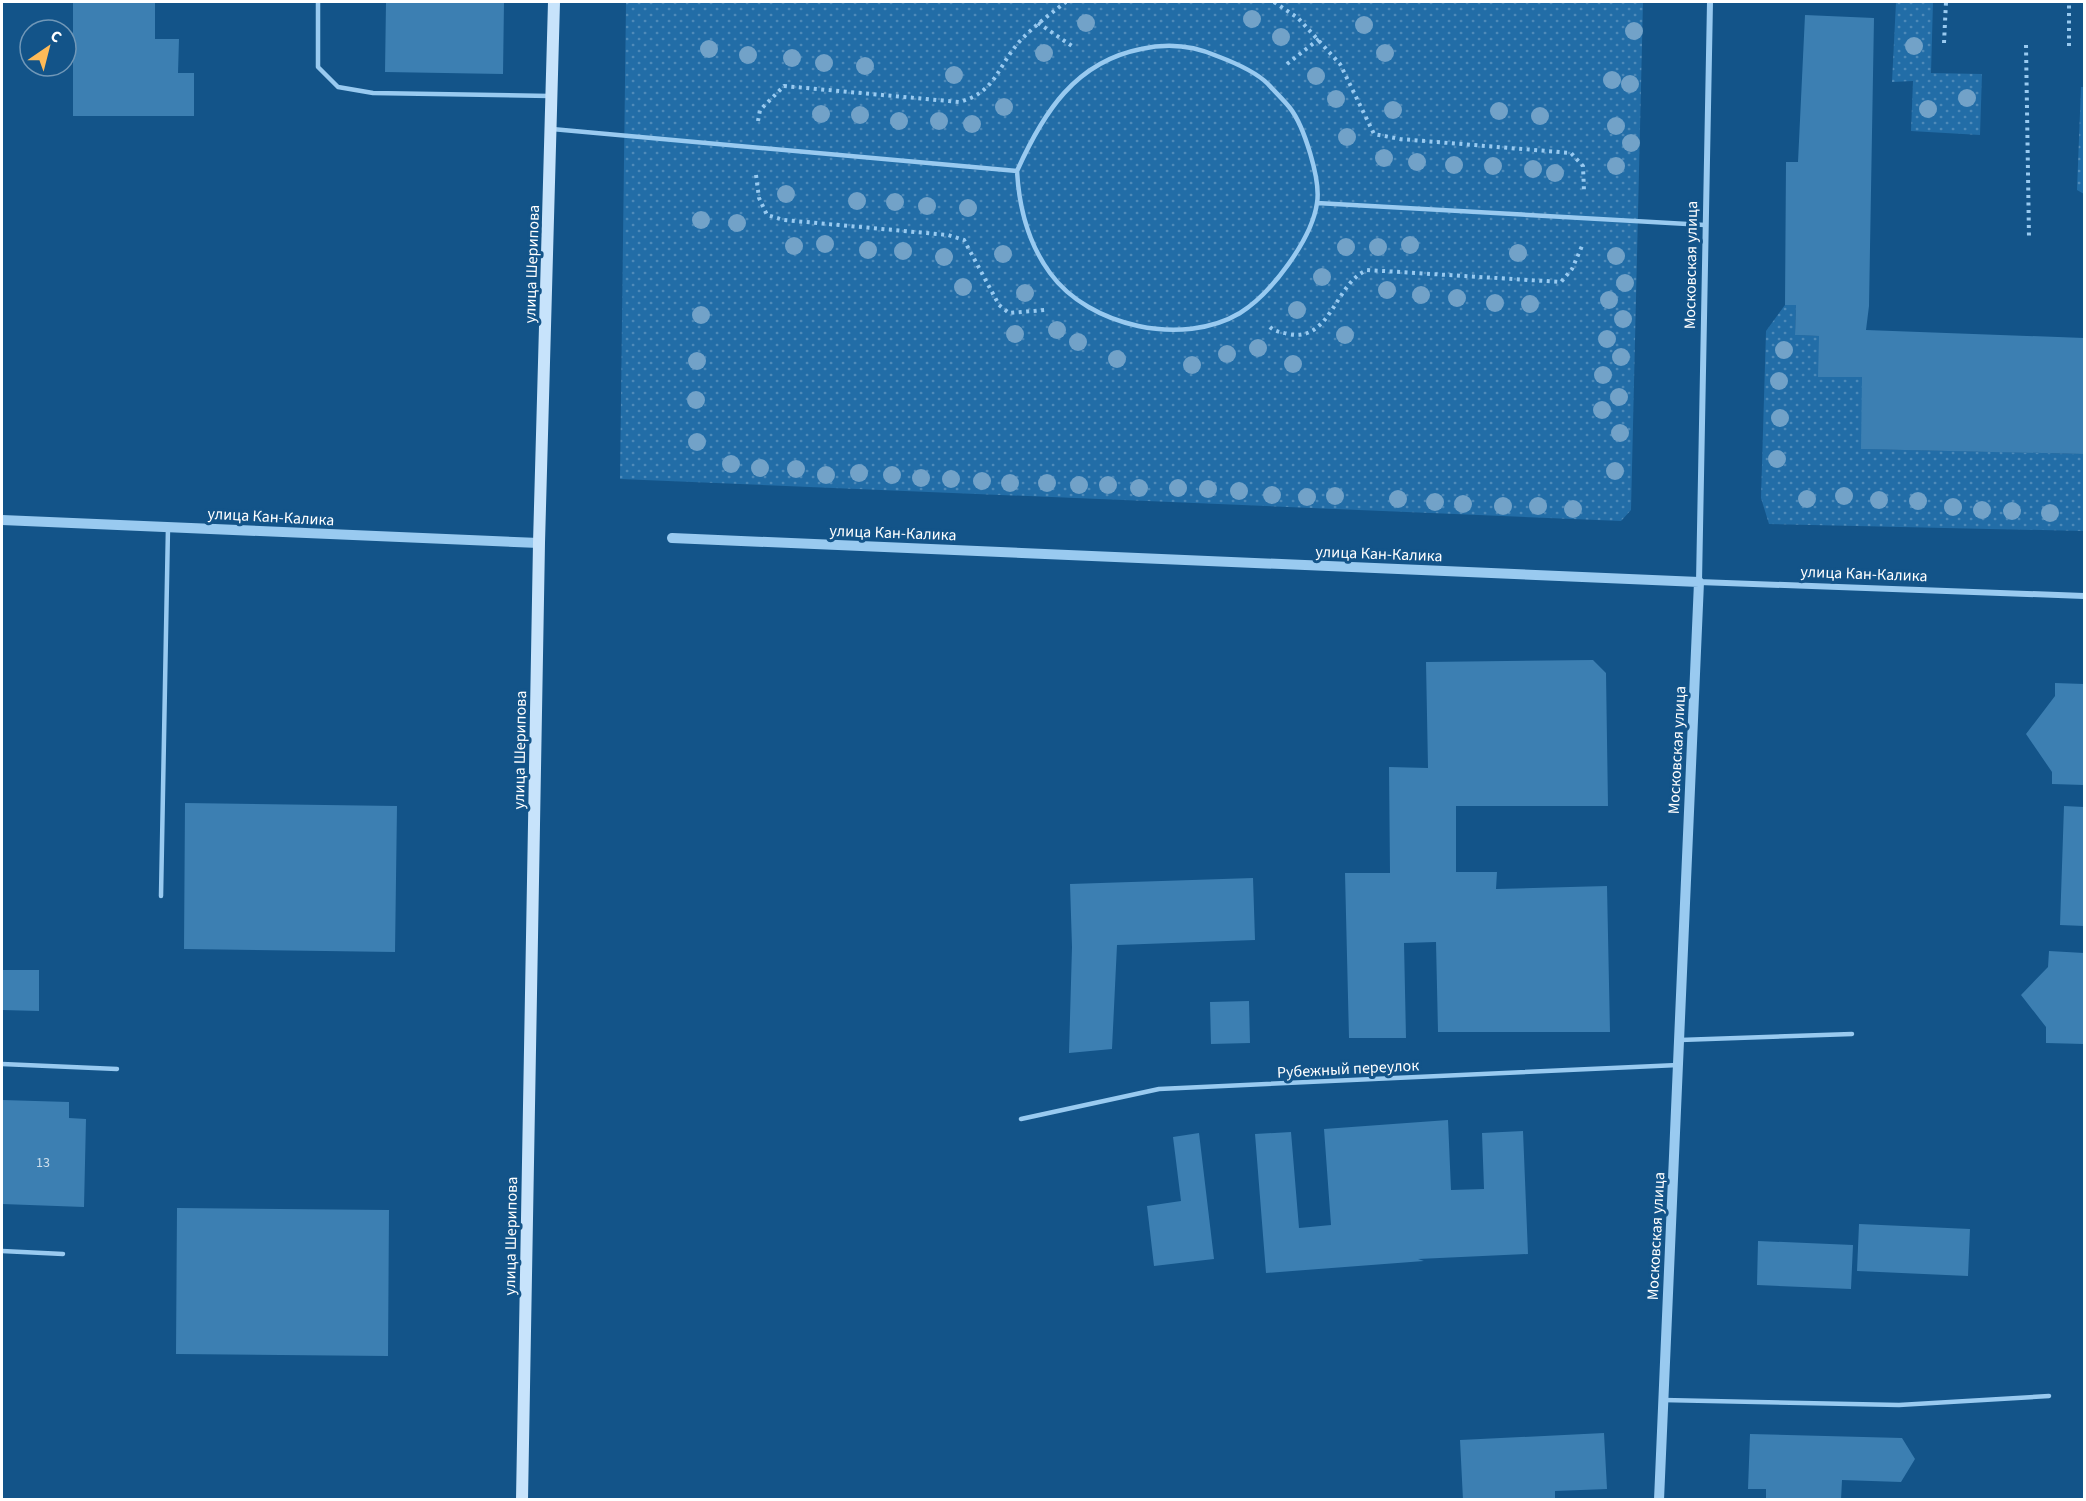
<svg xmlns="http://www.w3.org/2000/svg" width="2086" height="1501" font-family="'Source Sans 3',sans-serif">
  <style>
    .grass { fill: url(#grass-dots) }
    .building { fill: #3c7fb2 }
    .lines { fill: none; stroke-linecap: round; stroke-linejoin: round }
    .path { stroke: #99caf0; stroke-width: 4; stroke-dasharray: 3 4.5; stroke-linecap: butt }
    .service { stroke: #99caf0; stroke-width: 4.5 }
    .minor { stroke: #99caf0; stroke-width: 6 }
    .tertiary { stroke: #99caf0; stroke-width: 10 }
    .secondary { stroke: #c7e3fb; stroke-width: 12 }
    .tree { fill: #72a2c8 }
    .labels { text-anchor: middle; stroke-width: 6; stroke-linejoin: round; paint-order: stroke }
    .number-label { font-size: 14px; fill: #cedfec }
    .street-label { font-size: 16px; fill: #fff; stroke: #135489 }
  </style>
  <defs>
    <pattern id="grass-dots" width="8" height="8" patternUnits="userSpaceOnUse" patternTransform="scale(1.5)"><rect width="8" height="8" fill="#226da7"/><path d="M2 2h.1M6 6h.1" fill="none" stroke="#4e8ab9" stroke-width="1.8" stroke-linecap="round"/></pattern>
  </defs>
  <rect width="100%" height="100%" fill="#135489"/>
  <path class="grass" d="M 626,2 L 1643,2 L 1631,510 L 1621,521 L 620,479 Z
    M 1896,2 L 1933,2 L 1931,73 L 1982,74 L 1980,135 L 1911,131 L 1913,81 L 1892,82 Z
    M 2081,87 L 2084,87 L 2084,194 L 2077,190 Z
    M 1785,305 L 1796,305 L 1795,335 L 1819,336 L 1819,377 L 1862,377 L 1862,449 L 2084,454 L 2084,531 L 1769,524 L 1761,498 L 1766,331 Z"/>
  <path class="building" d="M 73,2 L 155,2 L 155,39 L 179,39 L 178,73 L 194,73 L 194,116 L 73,116 Z
    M 386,2 L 504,2 L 503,74 L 385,72 Z
    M 1805,15 L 1874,18 L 1869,306 L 1866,330 L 2084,338 L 2084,454 L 1861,449 L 1862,377 L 1818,377 L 1819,336 L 1795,335 L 1796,305 L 1785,305 L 1786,162 L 1798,162 Z
    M 1593,660 L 1606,673 L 1608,806 L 1456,806 L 1456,872 L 1497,872 L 1496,889 L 1607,886 L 1610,1032 L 1438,1032 L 1436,942 L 1404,943 L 1406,1038 L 1349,1038 L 1345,873 L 1390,873 L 1389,767 L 1428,768 L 1426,662 Z
    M 2055,683 L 2084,684 L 2084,785 L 2052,784 L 2052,772 L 2026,734 L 2055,696 Z
    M 185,803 L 397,806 L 395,952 L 184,949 Z
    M 2064,806 L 2084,807 L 2084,926 L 2060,925 Z
    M 1253,878 L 1255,940 L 1117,945 L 1112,1049 L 1069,1053 L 1072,947 L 1070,884 Z
    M 2049,951 L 2084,953 L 2084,1044 L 2046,1043 L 2046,1027 L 2021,995 L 2048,967 Z
    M 2,970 L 39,970 L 39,1011 L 2,1010 Z
    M 1249,1001 L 1250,1043 L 1211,1044 L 1210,1002 Z
    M 2,1100 L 69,1102 L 69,1118 L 86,1119 L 84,1207 L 2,1204 Z
    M 1448,1120 L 1451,1190 L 1484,1189 L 1482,1133 L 1523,1131 L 1528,1254 L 1418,1259 L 1424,1261 L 1266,1273 L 1255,1134 L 1291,1132 L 1299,1228 L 1331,1225 L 1324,1129 Z
    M 1199,1133 L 1214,1259 L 1154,1266 L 1147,1206 L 1181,1201 L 1173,1137 Z
    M 177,1208 L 389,1210 L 388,1356 L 176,1354 Z
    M 1859,1224 L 1970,1229 L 1968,1276 L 1857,1271 Z
    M 1758,1241 L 1853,1245 L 1851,1289 L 1757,1285 Z
    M 1604,1433 L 1607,1489 L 1555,1491 L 1555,1500 L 1463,1500 L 1460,1440 Z
    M 1750,1434 L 1902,1438 L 1915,1459 L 1901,1482 L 1842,1480 L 1841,1500 L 1766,1500 L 1766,1489 L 1748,1489 Z"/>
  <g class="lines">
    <path class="path" d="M 1274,2 L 1298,18 L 1340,64 L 1374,134 L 1400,139 L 1571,153 L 1583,166 L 1584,191
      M 1038,23 L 1075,48
      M 1944,43 L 1946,2
      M 2026,45 L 2029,238
      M 2069,46 L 2069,2
      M 1287,64 L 1319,39
      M 758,121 L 760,110 L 784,86 L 959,102 C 997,92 997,66 1020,41 C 1034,26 1050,14 1066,2
      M 756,175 L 759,198 L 767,215 L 784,220 L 948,235 L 964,240 L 999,305 L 1009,313 L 1045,310
      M 1270,327 C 1275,332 1281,332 1288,334 C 1331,343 1335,283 1367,270 L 1561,282 L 1572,269 L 1582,246"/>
    <path class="service" d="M 318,2 L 318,67 L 338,87 L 373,93 L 550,96
      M 552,129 L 1017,171 C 1019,207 1028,243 1050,273 C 1089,327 1183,347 1240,313 C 1271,294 1312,239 1317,203 C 1321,180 1304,126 1290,108 C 1283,99 1275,92 1268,84 C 1255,71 1233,62 1217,56 C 1192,45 1167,43 1141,49 C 1075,62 1043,113 1017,171
      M 1317,203 L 1705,225
      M 161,896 L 168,527
      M 1680,1040 L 1852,1034
      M 2,1064 L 117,1069
      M 1021,1119 L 1159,1089 L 1678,1065
      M 2,1251 L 63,1254
      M 1663,1400 L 1899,1405 L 2049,1396"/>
    <path class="minor" d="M 1710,2 L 1699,582 L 2084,596"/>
    <path class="tertiary" d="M 2,520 L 539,543
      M 672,538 L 1699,582 L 1659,1500"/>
    <path class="secondary" d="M 522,1500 L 539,543 L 554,2"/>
  </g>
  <g class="tree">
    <circle cx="1252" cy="19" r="9"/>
    <circle cx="1086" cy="23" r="9"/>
    <circle cx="1364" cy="25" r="9"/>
    <circle cx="1634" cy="31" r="9"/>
    <circle cx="1281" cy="37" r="9"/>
    <circle cx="1914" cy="46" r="9"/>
    <circle cx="709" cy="49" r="9"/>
    <circle cx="1044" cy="53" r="9"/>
    <circle cx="1385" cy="53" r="9"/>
    <circle cx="748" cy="55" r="9"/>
    <circle cx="792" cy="58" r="9"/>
    <circle cx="824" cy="63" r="9"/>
    <circle cx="865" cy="66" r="9"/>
    <circle cx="954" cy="75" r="9"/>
    <circle cx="1316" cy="76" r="9"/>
    <circle cx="1612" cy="80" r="9"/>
    <circle cx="1630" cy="84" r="9"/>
    <circle cx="1967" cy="98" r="9"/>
    <circle cx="1336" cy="99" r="9"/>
    <circle cx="1004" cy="107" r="9"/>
    <circle cx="1928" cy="109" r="9"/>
    <circle cx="1393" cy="110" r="9"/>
    <circle cx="1499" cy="111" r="9"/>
    <circle cx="821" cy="114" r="9"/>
    <circle cx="860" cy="115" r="9"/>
    <circle cx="1540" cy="116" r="9"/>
    <circle cx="899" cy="121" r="9"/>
    <circle cx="939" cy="121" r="9"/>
    <circle cx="972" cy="124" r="9"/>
    <circle cx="1616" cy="126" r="9"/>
    <circle cx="1347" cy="137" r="9"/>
    <circle cx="1631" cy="143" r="9"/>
    <circle cx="1384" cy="158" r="9"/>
    <circle cx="1417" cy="162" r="9"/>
    <circle cx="1454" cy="165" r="9"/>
    <circle cx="1493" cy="166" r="9"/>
    <circle cx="1616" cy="166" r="9"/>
    <circle cx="1533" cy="169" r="9"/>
    <circle cx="1555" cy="173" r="9"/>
    <circle cx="786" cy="194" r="9"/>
    <circle cx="857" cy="201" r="9"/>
    <circle cx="895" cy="202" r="9"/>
    <circle cx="927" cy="206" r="9"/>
    <circle cx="968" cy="208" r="9"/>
    <circle cx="701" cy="220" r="9"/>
    <circle cx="737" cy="223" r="9"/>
    <circle cx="825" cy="244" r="9"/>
    <circle cx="1410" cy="245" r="9"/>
    <circle cx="794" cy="246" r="9"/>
    <circle cx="1346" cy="247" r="9"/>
    <circle cx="1378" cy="247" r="9"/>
    <circle cx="868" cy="250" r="9"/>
    <circle cx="903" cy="251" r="9"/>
    <circle cx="1518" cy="253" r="9"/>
    <circle cx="1003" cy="254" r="9"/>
    <circle cx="1616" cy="256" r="9"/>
    <circle cx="944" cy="257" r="9"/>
    <circle cx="1322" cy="277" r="9"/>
    <circle cx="1625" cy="283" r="9"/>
    <circle cx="963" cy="287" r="9"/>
    <circle cx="1387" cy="290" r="9"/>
    <circle cx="1025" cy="293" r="9"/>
    <circle cx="1421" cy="295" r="9"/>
    <circle cx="1457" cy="298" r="9"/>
    <circle cx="1609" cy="300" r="9"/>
    <circle cx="1495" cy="303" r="9"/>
    <circle cx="1530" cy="304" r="9"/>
    <circle cx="1297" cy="310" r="9"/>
    <circle cx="701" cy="315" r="9"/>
    <circle cx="1623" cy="319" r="9"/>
    <circle cx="1057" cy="330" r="9"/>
    <circle cx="1015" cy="334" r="9"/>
    <circle cx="1345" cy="335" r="9"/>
    <circle cx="1607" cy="339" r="9"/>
    <circle cx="1078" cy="342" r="9"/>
    <circle cx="1258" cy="348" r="9"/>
    <circle cx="1784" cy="350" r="9"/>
    <circle cx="1227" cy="354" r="9"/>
    <circle cx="1621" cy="357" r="9"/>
    <circle cx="1117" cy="359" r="9"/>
    <circle cx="697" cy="361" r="9"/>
    <circle cx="1293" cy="364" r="9"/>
    <circle cx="1192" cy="365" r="9"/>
    <circle cx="1603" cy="375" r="9"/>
    <circle cx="1779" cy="381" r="9"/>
    <circle cx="1619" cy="397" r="9"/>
    <circle cx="696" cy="400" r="9"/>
    <circle cx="1602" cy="410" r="9"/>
    <circle cx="1780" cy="418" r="9"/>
    <circle cx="1620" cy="433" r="9"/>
    <circle cx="697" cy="442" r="9"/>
    <circle cx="1777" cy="459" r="9"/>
    <circle cx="731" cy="464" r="9"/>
    <circle cx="760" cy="468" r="9"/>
    <circle cx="796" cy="469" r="9"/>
    <circle cx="1615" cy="471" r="9"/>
    <circle cx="859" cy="473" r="9"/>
    <circle cx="826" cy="475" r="9"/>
    <circle cx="892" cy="475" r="9"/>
    <circle cx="921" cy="478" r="9"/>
    <circle cx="951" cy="479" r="9"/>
    <circle cx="982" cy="481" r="9"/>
    <circle cx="1010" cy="483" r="9"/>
    <circle cx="1047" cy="483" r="9"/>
    <circle cx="1079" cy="485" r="9"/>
    <circle cx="1108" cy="485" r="9"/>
    <circle cx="1139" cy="488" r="9"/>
    <circle cx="1178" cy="488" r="9"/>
    <circle cx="1208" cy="489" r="9"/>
    <circle cx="1239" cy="491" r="9"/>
    <circle cx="1272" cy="495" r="9"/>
    <circle cx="1335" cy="496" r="9"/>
    <circle cx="1844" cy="496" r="9"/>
    <circle cx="1307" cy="497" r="9"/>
    <circle cx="1398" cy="499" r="9"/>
    <circle cx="1807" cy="499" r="9"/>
    <circle cx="1879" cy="500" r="9"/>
    <circle cx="1918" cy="501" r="9"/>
    <circle cx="1435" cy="502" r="9"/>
    <circle cx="1463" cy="504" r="9"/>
    <circle cx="1503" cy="506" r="9"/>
    <circle cx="1538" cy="506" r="9"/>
    <circle cx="1953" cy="507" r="9"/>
    <circle cx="1573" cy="509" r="9"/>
    <circle cx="1982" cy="510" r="9"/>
    <circle cx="2012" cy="511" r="9"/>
    <circle cx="2050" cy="513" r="9"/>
  </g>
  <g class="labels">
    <g class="number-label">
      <text x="43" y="1167">13</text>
    </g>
    <g class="street-label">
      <text transform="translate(531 264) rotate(-88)" y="6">улица Шерипова</text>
      <text transform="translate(1690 265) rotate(-89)" y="6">Московская улица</text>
      <text transform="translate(271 516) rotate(3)" y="6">улица Кан-Калика</text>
      <text transform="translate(893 532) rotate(2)" y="6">улица Кан-Калика</text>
      <text transform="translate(1379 553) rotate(2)" y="6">улица Кан-Калика</text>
      <text transform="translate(1864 573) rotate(2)" y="6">улица Кан-Калика</text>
      <text transform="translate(519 750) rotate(-89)" y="6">улица Шерипова</text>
      <text transform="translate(1676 750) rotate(-87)" y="6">Московская улица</text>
      <text transform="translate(1348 1068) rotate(-3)" y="6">Рубежный переулок</text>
      <text transform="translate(510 1236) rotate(-89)" y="6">улица Шерипова</text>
      <text transform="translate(1655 1236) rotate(-87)" y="6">Московская улица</text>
    </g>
  </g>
  <rect width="2086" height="1501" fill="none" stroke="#ffffff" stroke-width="6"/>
  <g transform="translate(48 48) rotate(35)"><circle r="28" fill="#135489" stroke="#7198b8" stroke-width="1.5"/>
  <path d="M0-4.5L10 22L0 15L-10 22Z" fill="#ffbb58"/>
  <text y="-9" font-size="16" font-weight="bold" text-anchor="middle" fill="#ffffff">С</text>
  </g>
</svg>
